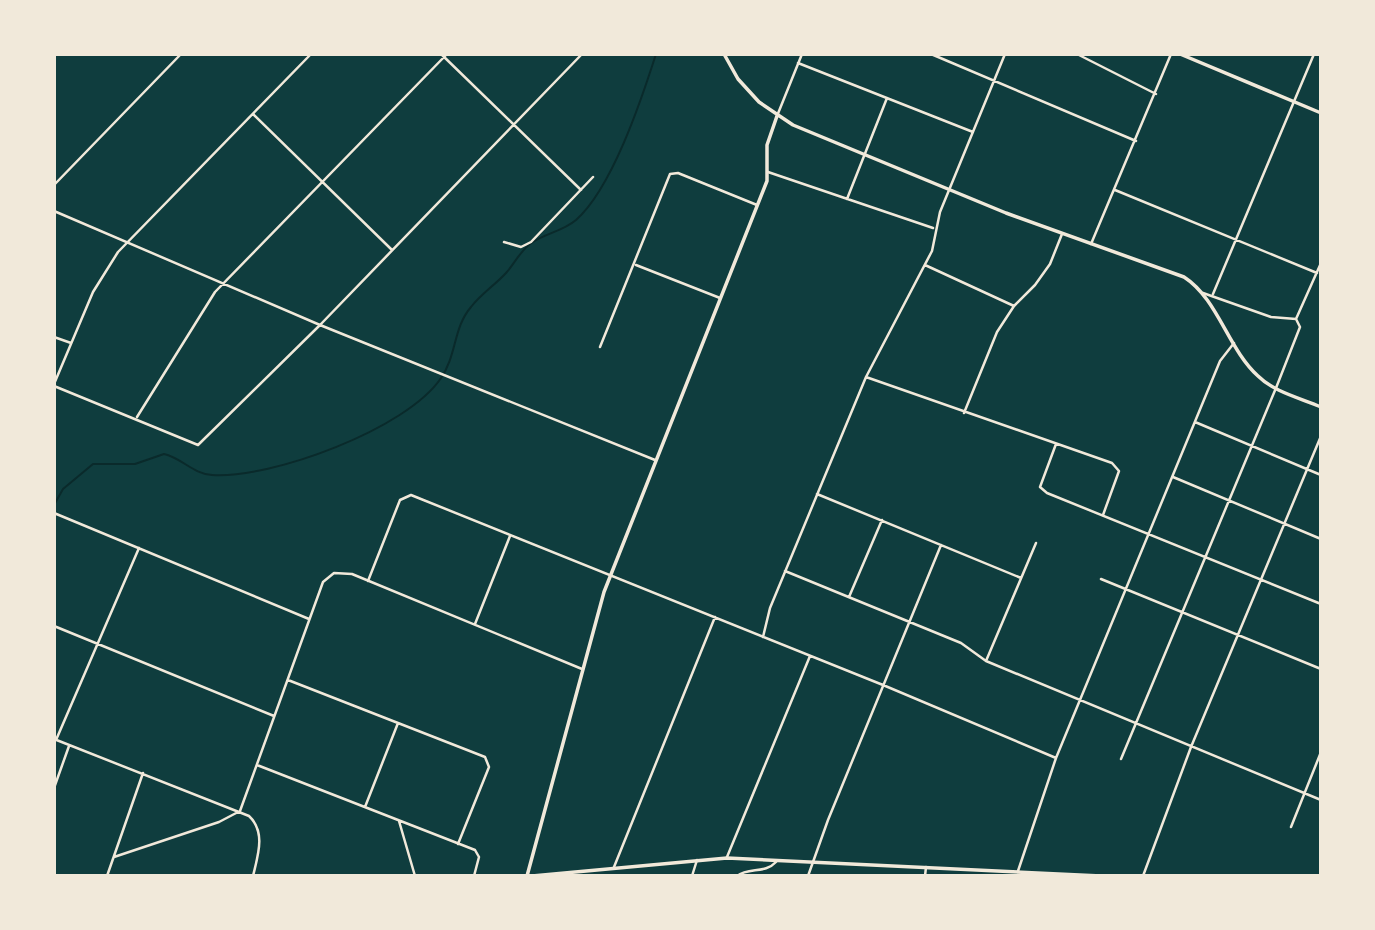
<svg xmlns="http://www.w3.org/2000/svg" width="1375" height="930" font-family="Signika,sans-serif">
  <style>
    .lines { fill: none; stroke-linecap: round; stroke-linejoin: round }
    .stream { stroke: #0a2a2b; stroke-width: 2 }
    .minor { stroke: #f1e9da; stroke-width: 2.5 }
    .tertiary { stroke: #f1e9da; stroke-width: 3.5 }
  </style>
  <rect width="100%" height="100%" fill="#0f3d3e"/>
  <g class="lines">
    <path class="stream" d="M 54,505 L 63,489 L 93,464 L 135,464 L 164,454 C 182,458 193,474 212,475 C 271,479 407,429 441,378 C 457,355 453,328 471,307 C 481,294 495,285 506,273 C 515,263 521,249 533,242 C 547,233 563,231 576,220 C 612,188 641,101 656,54"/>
    <path class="minor" d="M 441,54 L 581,190
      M 931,54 L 1136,141
      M 1077,54 L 1156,94
      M 798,63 L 973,132
      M 253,114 L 391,249
      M 777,116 L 802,54
      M 768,172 L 933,228
      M 54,185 L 181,54
      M 1115,190 L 1317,273
      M 847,199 L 887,98
      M 54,211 L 320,325 L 655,460
      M 504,242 L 521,247 L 531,242 L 593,177
      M 1091,244 L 1171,54
      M 636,265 L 720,298
      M 925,265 L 1014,306
      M 1203,293 L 1271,317 L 1296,319
      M 1213,294 L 1314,54
      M 1296,319 L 1321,263
      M 54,337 L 71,343
      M 600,347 L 670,174 L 678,173 L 757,205
      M 866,377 L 1112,463 L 1119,471 L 1103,515
      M 54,384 L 93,292 L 118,252 L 311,54
      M 54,386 L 198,445 L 320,325 L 582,54
      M 964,413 L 997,332 L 1014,306 L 1035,285 L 1050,264 L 1062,234
      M 137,417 L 215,292 L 447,54
      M 1195,422 L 1321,475
      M 1056,444 L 1040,487 L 1047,493 L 1321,604
      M 1173,477 L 1321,539
      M 817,494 L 1021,578
      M 54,513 L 309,619
      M 785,571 L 961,643 L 986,661 L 1321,800
      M 1101,579 L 1321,669
      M 368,581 L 400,500 L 411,495 L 883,685 L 1056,758
      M 849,597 L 882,520
      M 475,624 L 510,536
      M 54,626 L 274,716
      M 763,637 L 770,608 L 866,377 L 932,251 L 940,212 L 1005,54
      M 986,661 L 1036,543
      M 288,680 L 485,757 L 489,767 L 458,844
      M 54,739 L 249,816 C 266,832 258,855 253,876
      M 56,740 L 139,548
      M 1121,759 L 1276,388 L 1300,327 L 1296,319
      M 257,765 L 475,850 L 479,857 L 474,876
      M 54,788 L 69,746
      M 365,807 L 398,723
      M 240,811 L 323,582 L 334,573 L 352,574 L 582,669
      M 399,821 L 415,876
      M 1291,827 L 1321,752
      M 114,857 L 219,822 L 240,811
      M 727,857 L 810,656
      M 614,867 L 715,617
      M 1018,871 L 1056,758 L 1220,361 L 1234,343
      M 107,876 L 143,773
      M 692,876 L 697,860
      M 737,876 C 749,867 765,874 776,862
      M 808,876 L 828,820 L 941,545
      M 925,876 L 926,867
      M 1143,876 L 1191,747 L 1321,436"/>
    <path class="tertiary" d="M 724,54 L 738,79 L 759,102 L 793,125 L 1006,213 L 1184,277 C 1218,299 1228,349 1258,376 C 1274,392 1300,398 1321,407
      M 1180,54 L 1321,113
      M 527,876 L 604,592 L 767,181 L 767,145 L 777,116
      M 532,876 L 727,858 L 1101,876"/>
  </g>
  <rect width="1375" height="930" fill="none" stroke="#f1e9da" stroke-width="112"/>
</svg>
